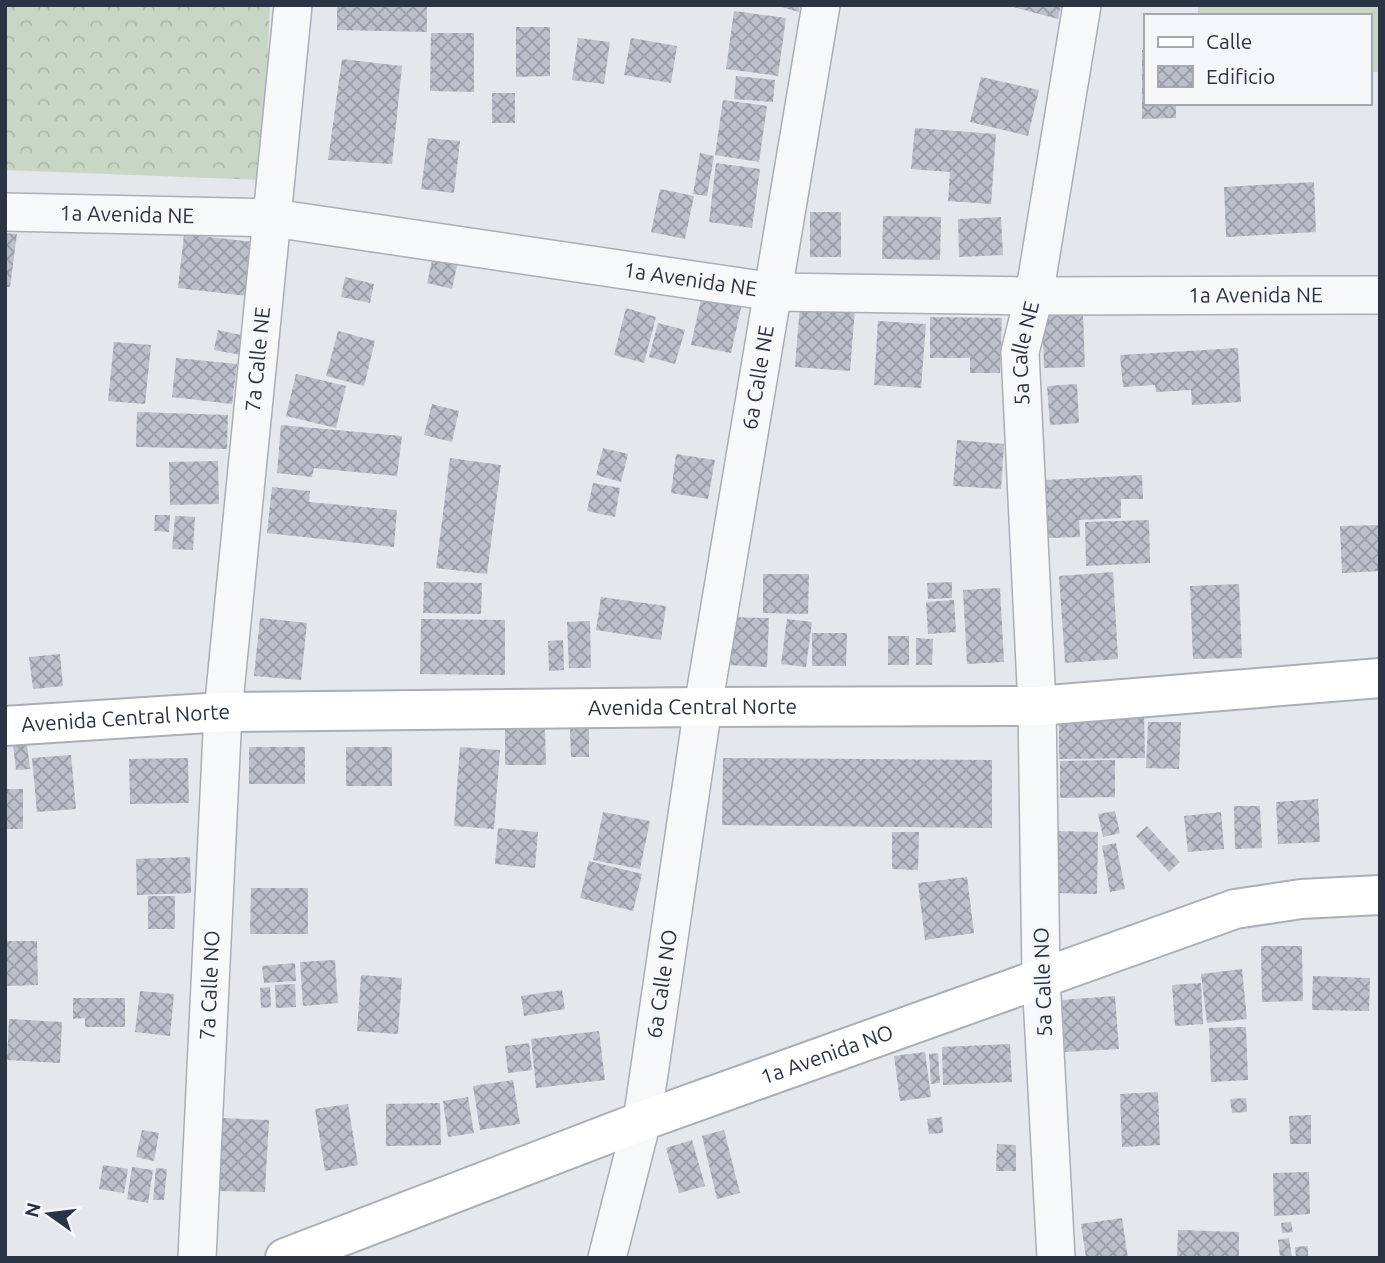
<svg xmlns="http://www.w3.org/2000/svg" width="1385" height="1263" font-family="Ubuntu,sans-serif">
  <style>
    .grass { fill: #c9d6c5 }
    .forest { fill: url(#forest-crowns) }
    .building { fill: url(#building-cross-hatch) }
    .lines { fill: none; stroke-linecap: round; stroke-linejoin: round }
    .street-casing { stroke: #a9aeb7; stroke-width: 40 }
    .secondary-casing { stroke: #a9aeb7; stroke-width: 42 }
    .street { stroke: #f7f8fa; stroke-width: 37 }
    .secondary { stroke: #fff; stroke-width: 38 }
    .labels { text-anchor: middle; stroke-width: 5; stroke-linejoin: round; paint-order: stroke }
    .street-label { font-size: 21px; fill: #2b3445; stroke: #f4f6f9 }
  </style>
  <defs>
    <pattern id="forest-crowns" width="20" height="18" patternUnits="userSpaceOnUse" patternTransform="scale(1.75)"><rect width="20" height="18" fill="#c9d6c5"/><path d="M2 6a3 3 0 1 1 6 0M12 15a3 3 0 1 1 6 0" fill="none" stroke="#adb8ab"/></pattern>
    <pattern id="building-cross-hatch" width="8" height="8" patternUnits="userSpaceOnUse" patternTransform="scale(1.75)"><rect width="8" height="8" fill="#bbc0ca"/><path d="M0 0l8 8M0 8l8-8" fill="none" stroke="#989da6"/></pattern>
  </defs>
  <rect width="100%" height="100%" fill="#e4e7ec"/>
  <path class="grass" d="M 1198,5 L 1380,5 L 1380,72 L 1369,72 L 1369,16 L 1198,16 Z"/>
  <path class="forest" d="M 5,5 L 270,5 L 262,180 L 5,170 Z"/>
  <path class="building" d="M 337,5 L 427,5 L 427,32 L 337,30 Z
    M 774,5 L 800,5 L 799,12 Z
    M 1006,5 L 1061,5 L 1058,19 Z
    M 734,11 L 786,18 L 778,76 L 726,69 Z
    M 516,27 L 550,27 L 550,76 L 516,77 Z
    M 431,33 L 474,33 L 474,92 L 430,91 Z
    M 578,38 L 610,42 L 604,84 L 572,80 Z
    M 631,38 L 677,46 L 671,83 L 624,75 Z
    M 1142,50 L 1145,50 L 1145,103 L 1176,103 L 1176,118 L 1142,119 Z
    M 342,59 L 402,66 L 392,164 L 328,160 Z
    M 736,76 L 775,80 L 773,102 L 734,99 Z
    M 981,77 L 1039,90 L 1028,136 L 970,122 Z
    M 492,93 L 515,93 L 515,123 L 492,123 Z
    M 723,100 L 767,106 L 759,162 L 715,155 Z
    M 915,128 L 996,134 L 991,204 L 948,201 L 950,172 L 911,169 Z
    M 428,138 L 460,141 L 454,193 L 421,189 Z
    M 700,153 L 714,156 L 707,196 L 693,194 Z
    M 716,163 L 760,169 L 752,228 L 709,222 Z
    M 1314,182 L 1316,232 L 1226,237 L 1224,187 Z
    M 660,189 L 694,196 L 685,239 L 651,232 Z
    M 810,212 L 841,212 L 841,257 L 810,257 Z
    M 883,216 L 941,217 L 940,260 L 882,259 Z
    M 1001,217 L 1003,255 L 959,257 L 958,219 Z
    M 5,233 L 17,234 L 10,287 L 5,287 Z
    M 184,234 L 253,242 L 247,296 L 178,288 Z
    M 433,256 L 458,261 L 452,289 L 427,283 Z
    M 345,277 L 374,284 L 370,303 L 341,297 Z
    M 703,290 L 743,299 L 731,353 L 691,345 Z
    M 800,305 L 855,309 L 850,371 L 795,367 Z
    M 626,308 L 656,317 L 644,363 L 614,355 Z
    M 1083,315 L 1085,367 L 1044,368 L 1042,316 Z
    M 930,317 L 1002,318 L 1000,373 L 970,373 L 970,358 L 930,358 Z
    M 878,321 L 926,324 L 921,388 L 874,385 Z
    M 658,323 L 685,330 L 675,364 L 649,357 Z
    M 218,330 L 245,336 L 241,355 L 214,350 Z
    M 338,331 L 375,341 L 364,386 L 326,376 Z
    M 114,342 L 151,345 L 145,404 L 108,401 Z
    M 1238,348 L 1241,402 L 1192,405 L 1191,390 L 1156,392 L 1155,385 L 1123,387 L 1120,355 Z
    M 176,358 L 237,364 L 232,404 L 172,397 Z
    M 296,374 L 346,386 L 336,428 L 286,416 Z
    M 1077,384 L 1079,423 L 1050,425 L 1047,386 Z
    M 432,404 L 459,411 L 452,442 L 424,435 Z
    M 137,412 L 228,415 L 227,449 L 136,447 Z
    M 281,425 L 402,436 L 397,476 L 314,468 L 312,477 L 277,473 Z
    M 957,440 L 1004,444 L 1001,489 L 953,486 Z
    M 603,448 L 628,454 L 621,482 L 596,475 Z
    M 676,454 L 715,460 L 708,499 L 671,493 Z
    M 450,458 L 501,465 L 487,574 L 436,568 Z
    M 218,461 L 219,504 L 170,505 L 169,462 Z
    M 1142,475 L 1143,499 L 1121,499 L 1121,518 L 1079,520 L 1080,537 L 1047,538 L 1045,480 Z
    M 593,483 L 620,488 L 615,517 L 587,511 Z
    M 272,487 L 310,491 L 309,502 L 397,510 L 394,547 L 267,533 Z
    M 155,515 L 170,515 L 169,532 L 154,531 Z
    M 175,516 L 195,517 L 193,550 L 172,549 Z
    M 1149,520 L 1150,563 L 1086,566 L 1085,522 Z
    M 1380,525 L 1380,571 L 1342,573 L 1340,526 Z
    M 1113,572 L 1118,659 L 1065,663 L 1059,576 Z
    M 763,574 L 809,574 L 808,614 L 763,613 Z
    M 424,582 L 482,583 L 481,614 L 423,613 Z
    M 952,582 L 952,598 L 928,599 L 927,583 Z
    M 1239,584 L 1242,658 L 1193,659 L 1190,586 Z
    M 1000,588 L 1004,662 L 967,664 L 963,590 Z
    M 601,597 L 666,606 L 661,640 L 596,630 Z
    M 954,600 L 956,632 L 928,634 L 926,602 Z
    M 729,617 L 769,618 L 767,667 L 727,665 Z
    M 260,618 L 307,623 L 301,680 L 254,676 Z
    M 421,619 L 505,620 L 505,675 L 420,674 Z
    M 787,619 L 812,622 L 806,667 L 781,664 Z
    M 590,621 L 591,668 L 569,668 L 567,622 Z
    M 812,633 L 847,633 L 846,666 L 812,666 Z
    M 888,636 L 909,636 L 909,665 L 888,665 Z
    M 916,638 L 933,639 L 932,665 L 916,665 Z
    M 563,640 L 564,670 L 549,671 L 548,641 Z
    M 60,654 L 63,686 L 33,689 L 29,657 Z
    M 1144,710 L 1145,758 L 1059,759 L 1059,711 Z
    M 1148,722 L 1181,722 L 1179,769 L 1146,768 Z
    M 570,728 L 589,728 L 589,757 L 571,757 Z
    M 545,729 L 546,765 L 505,765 L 505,730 Z
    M 27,744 L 30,769 L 16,770 L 13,745 Z
    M 249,747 L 305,747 L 305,784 L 249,784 Z
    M 346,747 L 392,747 L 392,786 L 346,786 Z
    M 460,747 L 500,750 L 494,829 L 454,826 Z
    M 71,755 L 76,809 L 37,812 L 32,758 Z
    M 188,758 L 189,803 L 130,804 L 129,759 Z
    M 723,758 L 992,760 L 992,828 L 722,825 Z
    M 1115,760 L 1115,797 L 1060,798 L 1060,761 Z
    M 5,789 L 23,789 L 23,829 L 5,829 Z
    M 1318,799 L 1320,842 L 1278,844 L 1276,802 Z
    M 1234,806 L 1260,806 L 1262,848 L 1235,849 Z
    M 1115,811 L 1120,833 L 1103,837 L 1098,814 Z
    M 603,812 L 650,821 L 640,869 L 593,860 Z
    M 1221,812 L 1224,849 L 1188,852 L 1184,816 Z
    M 1147,826 L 1180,862 L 1169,872 L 1136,836 Z
    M 498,828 L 538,832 L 535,868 L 495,864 Z
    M 1056,831 L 1098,832 L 1097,894 L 1055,893 Z
    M 892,832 L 919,832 L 918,870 L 892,869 Z
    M 1116,843 L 1125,889 L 1110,892 L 1102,846 Z
    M 190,857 L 191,893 L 137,895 L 136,859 Z
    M 589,861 L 642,874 L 633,911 L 580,898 Z
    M 967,877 L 974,933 L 925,940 L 918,883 Z
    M 251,888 L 308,888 L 308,934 L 250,934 Z
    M 148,896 L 175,896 L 175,929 L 148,929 Z
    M 5,941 L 37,941 L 38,985 L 5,986 Z
    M 1261,946 L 1302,946 L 1303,1001 L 1262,1002 Z
    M 335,960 L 338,1003 L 303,1006 L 300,962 Z
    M 295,963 L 296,981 L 264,983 L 262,966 Z
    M 1242,969 L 1247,1019 L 1207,1023 L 1201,974 Z
    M 361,975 L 402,978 L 398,1034 L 357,1031 Z
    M 1313,976 L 1370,978 L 1369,1011 L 1312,1010 Z
    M 1201,983 L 1203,1024 L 1175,1026 L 1172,985 Z
    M 295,984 L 296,1007 L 276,1008 L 275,985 Z
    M 270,987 L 271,1007 L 261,1008 L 260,988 Z
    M 562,990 L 565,1009 L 524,1016 L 521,996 Z
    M 140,991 L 174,994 L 170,1036 L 135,1032 Z
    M 1115,996 L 1119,1049 L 1065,1052 L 1062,1000 Z
    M 73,998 L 125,998 L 125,1027 L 85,1027 L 85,1018 L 73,1019 Z
    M 9,1019 L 62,1022 L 60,1063 L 7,1060 Z
    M 1246,1027 L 1248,1080 L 1211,1082 L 1209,1028 Z
    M 599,1031 L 605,1080 L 536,1088 L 531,1039 Z
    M 529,1043 L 532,1070 L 508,1073 L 505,1046 Z
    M 1010,1044 L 1012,1082 L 943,1085 L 942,1047 Z
    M 925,1052 L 931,1097 L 900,1101 L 894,1056 Z
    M 938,1053 L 940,1083 L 931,1084 L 929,1054 Z
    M 513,1080 L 520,1124 L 480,1130 L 473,1086 Z
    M 1158,1092 L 1160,1145 L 1122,1147 L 1120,1094 Z
    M 468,1097 L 474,1133 L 448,1137 L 443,1101 Z
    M 1246,1098 L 1247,1112 L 1232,1113 L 1230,1099 Z
    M 440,1103 L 441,1145 L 386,1146 L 386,1104 Z
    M 348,1104 L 358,1165 L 325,1171 L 315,1109 Z
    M 1311,1115 L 1311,1144 L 1290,1144 L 1289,1116 Z
    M 942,1117 L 943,1133 L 929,1134 L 927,1119 Z
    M 221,1118 L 269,1120 L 265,1192 L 218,1191 Z
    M 142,1130 L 159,1133 L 154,1161 L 136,1157 Z
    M 724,1130 L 740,1193 L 717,1199 L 702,1136 Z
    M 692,1140 L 705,1186 L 679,1193 L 666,1148 Z
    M 997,1144 L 1016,1145 L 1016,1171 L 996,1171 Z
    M 103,1165 L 128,1169 L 124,1193 L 99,1189 Z
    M 132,1167 L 153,1170 L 148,1203 L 127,1199 Z
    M 156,1168 L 167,1169 L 164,1200 L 153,1200 Z
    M 1309,1172 L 1310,1214 L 1274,1216 L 1273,1173 Z
    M 1122,1218 L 1128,1258 L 1086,1258 L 1081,1224 Z
    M 1291,1222 L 1293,1232 L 1282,1233 L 1281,1223 Z
    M 1178,1230 L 1239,1232 L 1239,1258 L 1177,1258 Z
    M 1289,1238 L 1292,1258 L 1280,1258 L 1278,1240 Z
    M 1308,1246 L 1308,1258 L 1296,1258 L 1295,1247 Z"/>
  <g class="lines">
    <defs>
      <g id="street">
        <path id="s1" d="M 5,212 L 273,218 L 774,292 L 1034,296 L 1380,295"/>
        <path id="s2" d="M 197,1258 L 223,712 L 293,5"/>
        <path id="s3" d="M 607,1258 L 642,1121 L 703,707 L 821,5"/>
        <path id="s4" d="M 1056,1258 L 1041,977 L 1037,706 L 1020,352 L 1034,296 L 1082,5"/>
      </g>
      <g id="secondary">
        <path id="s5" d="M 5,726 L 223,712 L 703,707 L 1037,706 L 1380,678"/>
        <path id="s6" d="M 285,1258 L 642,1121 L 1235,909 L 1301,899 L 1380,895"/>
      </g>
    </defs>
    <use href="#street" class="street-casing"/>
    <use href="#secondary" class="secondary-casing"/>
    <use href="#street" class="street"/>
    <use href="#secondary" class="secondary"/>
  </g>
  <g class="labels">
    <g class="street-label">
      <text dy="7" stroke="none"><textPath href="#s1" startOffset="122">1a Avenida NE</textPath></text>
      <text dy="7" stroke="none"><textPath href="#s1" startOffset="690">1a Avenida NE</textPath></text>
      <text dy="7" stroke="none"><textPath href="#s1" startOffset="1256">1a Avenida NE</textPath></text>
      <text dy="7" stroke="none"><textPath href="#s4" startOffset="906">5a Calle NE</textPath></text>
      <text dy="7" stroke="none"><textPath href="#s2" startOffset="901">7a Calle NE</textPath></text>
      <text dy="7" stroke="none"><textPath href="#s3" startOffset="894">6a Calle NE</textPath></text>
      <text dy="7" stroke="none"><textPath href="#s5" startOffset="688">Avenida Central Norte</textPath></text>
      <text dy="7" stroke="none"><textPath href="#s5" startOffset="121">Avenida Central Norte</textPath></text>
      <text transform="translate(1043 982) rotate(-92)" y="7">5a Calle NO</text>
      <text dy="7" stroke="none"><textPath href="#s3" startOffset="280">6a Calle NO</textPath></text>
      <text dy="7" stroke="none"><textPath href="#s2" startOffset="273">7a Calle NO</textPath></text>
      <text dy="7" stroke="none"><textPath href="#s6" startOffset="579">1a Avenida NO</textPath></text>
    </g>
  </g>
  <rect width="1385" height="1263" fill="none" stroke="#2b3445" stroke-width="14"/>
  <rect x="1144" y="14" width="228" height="91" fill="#f4f6f9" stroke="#a4a8b1" stroke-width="2"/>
  <rect x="1158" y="37" width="35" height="10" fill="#ffffff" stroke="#a4a8b1" stroke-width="2"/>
  <text x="1206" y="49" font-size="21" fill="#2b3445">Calle</text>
  <rect x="1158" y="66" width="35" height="21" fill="url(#building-cross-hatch)" stroke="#a4a8b1" stroke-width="2"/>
  <text x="1206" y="84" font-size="21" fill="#2b3445">Edificio</text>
  <g transform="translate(49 1214) rotate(284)" stroke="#f4f6f9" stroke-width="5" paint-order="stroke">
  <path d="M0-5L12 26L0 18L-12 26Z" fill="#2b3445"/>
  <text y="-10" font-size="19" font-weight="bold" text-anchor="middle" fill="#2b3445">N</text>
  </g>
</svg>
